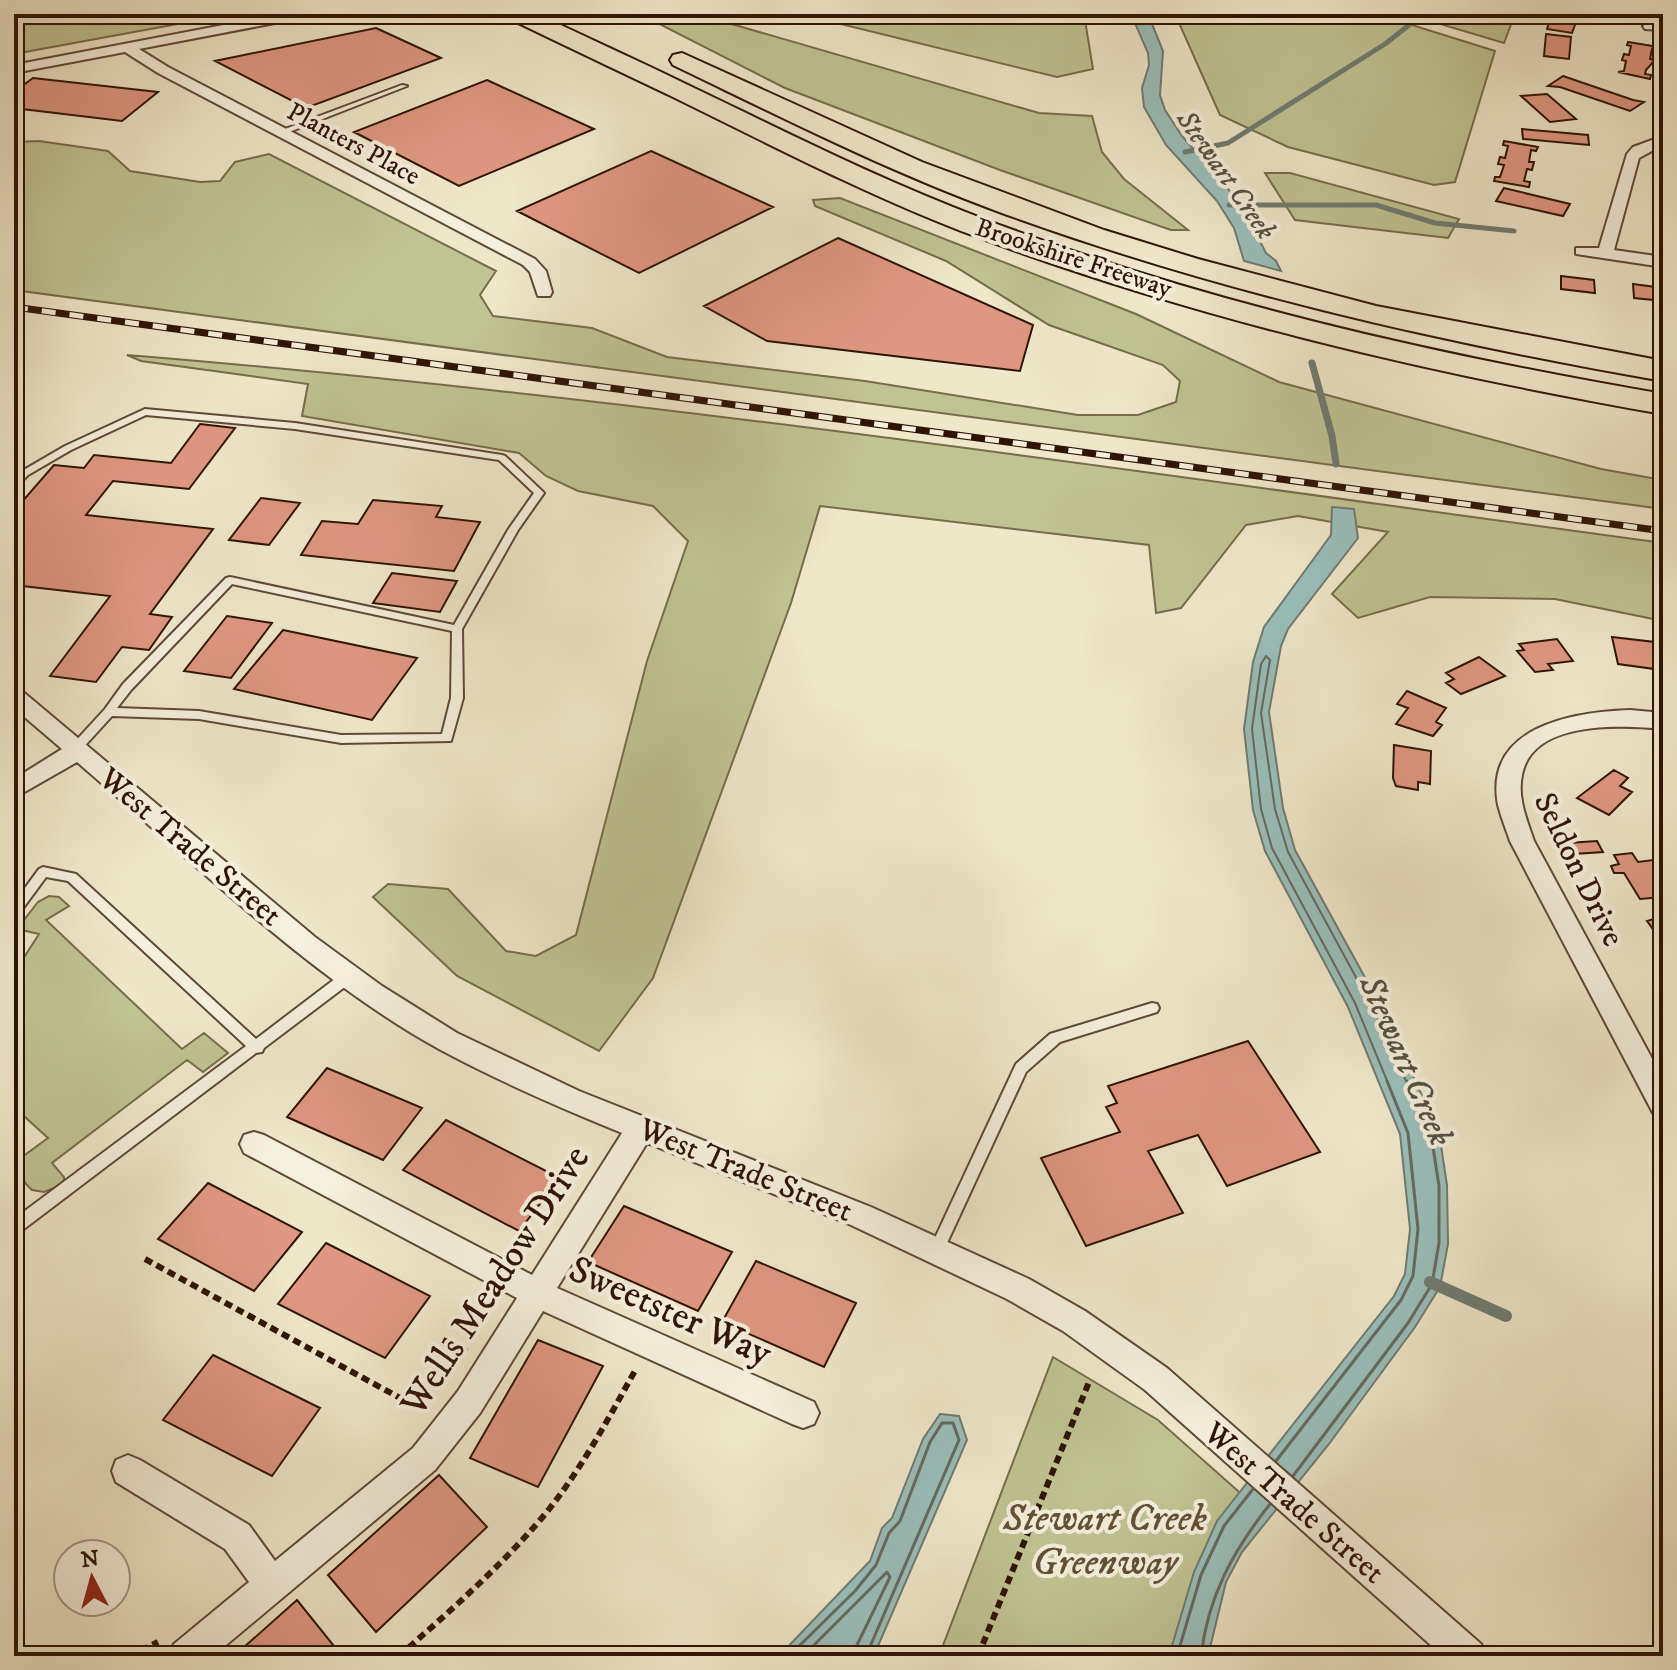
<svg xmlns="http://www.w3.org/2000/svg" width="1677" height="1670" font-family="'IM FELL DW Pica',serif">
  <style>
    .green { fill: #c0c392; stroke: #786c4b; stroke-width: 2 }
    .water { fill: #9abfbb; stroke: #6f7b72; stroke-width: 2 }
    .lines { fill: none; stroke-linecap: round; stroke-linejoin: round }
    .shore-far1 { stroke: #646a60; stroke-width: 2 }
    .shore { stroke: #646a60; stroke-width: 3 }
    .stream-far2 { stroke: #6f7b72; stroke-width: 5 }
    .stream-far1 { stroke: #6f7b72; stroke-width: 7 }
    .stream { stroke: #6f7b72; stroke-width: 12 }
    .building { fill: #df9781; stroke: #2f1404; stroke-width: 2 }
    .service-casing { stroke: #5f4936; stroke-width: 4 }
    .minor-casing { stroke: #5f4936; stroke-width: 4 }
    .motorway-casing { stroke: #2f1404; stroke-width: 4 }
    .path { stroke: #2f1404; stroke-width: 6; stroke-dasharray: 8 5; stroke-linecap: butt }
    .service { fill: #f5efdd; fill-rule: evenodd }
    .minor { fill: #f5efdd; fill-rule: evenodd }
    .motorway { fill: #efe7ca; fill-rule: evenodd }
    .rail-casing { stroke: #2f1404; stroke-width: 7 }
    .rail { stroke: #f5efdd; stroke-width: 5; stroke-dasharray: 14; stroke-linecap: butt }
    .labels { text-anchor: middle; stroke-width: 8; stroke-linejoin: round; paint-order: stroke }
    .far-street-label { font-size: 26px; fill: #2f1404; stroke: #f5efdd }
    .far-water-label { font-size: 28px; font-style: italic; fill: #545044; stroke: #f5efdd }
    .street-label { font-size: 32px; fill: #2f1404; stroke: #f5efdd }
    .water-label { font-size: 34px; font-style: italic; fill: #545044; stroke: #f5efdd }
    .near-street-label { font-size: 38px; fill: #2f1404; stroke: #f5efdd }
    .near-park-label { font-size: 38px; font-style: italic; fill: #625136; stroke: #f5efdd }
  </style>
  <rect width="100%" height="100%" fill="#efe7ca"/>
  <filter id="stains"><feTurbulence type="fractalNoise" baseFrequency=".0025" numOctaves="4"/><feColorMatrix values="0 0 0 0 .2 0 0 0 0 .09 0 0 0 0 .02 0 0 0 .5 -.17"/></filter>
  <radialGradient id="worn" r=".72"><stop offset=".6" stop-color="#630" stop-opacity="0"/><stop offset="1" stop-color="#630" stop-opacity=".3"/></radialGradient>
  <path class="green" d="M 14,14 L 232,14 L 14,54 Z
    M 640,14 L 697,14 L 1039,113 L 1092,116 L 1102,152 L 1124,179 L 1188,230 L 1171,230 L 1000,170 L 785,88 Z
    M 800,14 L 1084,14 L 1093,69 L 1057,77 Z
    M 1175,14 L 1377,14 L 1495,51 L 1455,182 L 1434,185 L 1288,147 L 1220,115 Z
    M 1407,14 L 1515,14 L 1504,43 Z
    M 39,141 L 108,151 L 130,171 L 200,182 L 220,181 L 235,162 L 269,154 L 496,271 L 480,295 L 493,316 L 592,328 L 667,357 L 865,381 L 1078,415 L 1138,415 L 1176,402 L 1180,381 L 1163,365 L 1049,325 L 946,261 L 815,206 L 813,200 L 840,198 L 1136,314 L 1279,382 L 1601,469 L 1663,480 L 1663,509 L 14,290 L 14,142 Z
    M 1265,173 L 1290,173 L 1459,219 L 1448,238 L 1295,220 Z
    M 127,355 C 641,397 1152,474 1663,543 L 1663,621 L 1555,599 L 1430,597 L 1358,618 L 1332,594 L 1388,532 L 1298,516 L 1246,525 L 1181,608 L 1156,613 L 1149,545 L 820,506 L 791,603 L 653,978 L 599,1051 L 457,976 L 373,897 L 388,884 L 448,889 L 506,951 L 536,956 L 576,935 L 647,661 L 688,541 L 653,506 L 578,491 L 546,476 L 519,453 L 302,416 L 308,384 L 141,361 Z
    M 49,896 L 59,897 L 69,906 L 46,920 L 182,1049 L 204,1033 L 228,1053 L 203,1072 L 187,1060 L 52,1163 L 64,1177 L 64,1184 L 44,1192 L 32,1190 L 25,1183 L 18,1160 L 48,1138 L 14,1107 L 14,973 L 39,934 L 17,929 L 38,902 Z
    M 1053,1357 L 1158,1420 L 1256,1507 L 1190,1656 L 939,1656 Z"/>
  <path class="water" d="M 1131,14 L 1148,14 L 1163,51 L 1160,95 L 1165,110 L 1182,136 L 1241,204 L 1266,253 L 1276,261 L 1281,271 L 1244,261 L 1234,228 L 1217,201 L 1166,145 L 1144,107 L 1142,88 L 1149,65 L 1148,53 Z
    M 1332,507 L 1354,509 L 1358,538 L 1288,629 L 1281,646 L 1269,712 L 1283,808 L 1295,850 L 1379,1003 L 1439,1132 L 1447,1185 L 1448,1244 L 1440,1287 L 1415,1327 L 1329,1444 L 1242,1552 L 1226,1582 L 1208,1656 L 1169,1656 L 1194,1572 L 1217,1521 L 1394,1296 L 1405,1274 L 1410,1229 L 1400,1134 L 1348,1007 L 1265,851 L 1253,810 L 1244,729 L 1253,662 L 1264,627 L 1331,535 Z
    M 940,1414 L 959,1416 L 967,1440 L 878,1646 L 872,1656 L 779,1656 L 870,1561 L 882,1528 L 892,1518 L 923,1439 Z"/>
  <g class="lines">
    <path class="shore-far1" d="M 1388,1083 L 1355,1003 L 1272,848 L 1261,809 L 1252,729 L 1261,664 L 1266,656 L 1270,660 L 1261,713 L 1275,809 L 1288,852 L 1372,1007 L 1407,1083"/>
    <path class="shore" d="M 1276,1461 L 1401,1300 L 1413,1276 L 1418,1229 L 1408,1133 L 1387,1081
      M 1293,1476 L 1408,1323 L 1432,1284 L 1439,1243 L 1439,1186 L 1431,1134 L 1407,1081
      M 789,1656 L 855,1591 L 876,1565 L 889,1533 L 900,1521 L 930,1442 L 942,1423 L 953,1423 L 959,1440 L 866,1656
      M 803,1656 L 887,1572 L 890,1577 L 857,1645 L 856,1656
      M 1177,1656 L 1201,1575 L 1224,1526 L 1253,1489
      M 1201,1656 C 1208,1596 1233,1551 1270,1504"/>
    <path class="stream-far2" d="M 1185,152 L 1228,143 L 1385,44 L 1423,14
      M 1229,205 L 1376,205 L 1435,223 L 1514,231"/>
    <path class="stream-far1" d="M 1312,363 L 1332,436 L 1336,464"/>
    <path class="stream" d="M 1430,1282 L 1506,1316"/>
  </g>
  <path class="building" d="M 1552,14 L 1579,14 L 1572,33 L 1547,29 Z
    M 376,28 L 441,58 L 306,108 L 215,61 Z
    M 1546,34 L 1571,37 L 1569,59 L 1544,56 Z
    M 1628,42 L 1659,47 L 1658,50 L 1652,49 L 1650,59 L 1655,60 L 1646,70 L 1645,74 L 1651,75 L 1650,79 L 1618,72 L 1624,71 L 1626,61 L 1622,60 L 1624,54 L 1629,55 L 1631,46 L 1627,45 Z
    M 1563,76 L 1633,100 L 1644,102 L 1630,111 L 1560,87 L 1548,86 Z
    M 33,78 L 158,92 L 122,121 L 14,108 L 14,92 Z
    M 487,80 L 594,129 L 459,186 L 354,132 Z
    M 1547,94 L 1576,119 L 1550,122 L 1521,96 Z
    M 1522,129 L 1588,135 L 1589,145 L 1523,139 Z
    M 1504,141 L 1538,147 L 1536,151 L 1531,150 L 1529,162 L 1534,162 L 1532,170 L 1527,169 L 1524,181 L 1530,182 L 1529,187 L 1494,181 L 1495,177 L 1500,177 L 1504,165 L 1498,164 L 1500,157 L 1505,158 L 1508,146 L 1503,145 Z
    M 651,151 L 773,207 L 639,273 L 517,211 Z
    M 1504,188 L 1570,204 L 1563,216 L 1496,201 Z
    M 838,238 L 1033,325 L 1020,371 L 767,341 L 704,306 Z
    M 1561,276 L 1594,280 L 1595,293 L 1561,289 Z
    M 1633,284 L 1663,288 L 1663,301 L 1634,298 Z
    M 200,424 L 235,428 L 189,489 L 113,481 L 86,515 L 213,529 L 150,614 L 172,617 L 149,650 L 122,647 L 96,682 L 50,676 L 110,596 L 14,585 L 14,541 L 18,536 L 14,536 L 14,511 L 54,465 L 84,468 L 94,455 L 171,463 Z
    M 261,498 L 300,503 L 269,545 L 229,540 Z
    M 373,500 L 442,506 L 436,517 L 480,522 L 454,571 L 301,555 L 322,521 L 358,524 Z
    M 392,573 L 457,581 L 440,612 L 373,603 Z
    M 227,616 L 272,623 L 231,678 L 184,671 Z
    M 283,630 L 417,658 L 372,720 L 234,689 Z
    M 1612,637 L 1663,643 L 1662,670 L 1618,664 Z
    M 1557,639 L 1573,661 L 1548,664 L 1553,670 L 1535,672 L 1517,651 L 1524,650 L 1519,644 Z
    M 1479,657 L 1505,676 L 1461,694 L 1446,683 L 1454,679 L 1446,673 Z
    M 1407,691 L 1446,708 L 1436,722 L 1442,725 L 1433,736 L 1396,724 L 1408,708 L 1397,704 Z
    M 1394,745 L 1431,751 L 1430,784 L 1418,782 L 1418,790 L 1396,786 L 1393,778 Z
    M 1614,770 L 1628,778 L 1620,786 L 1632,792 L 1609,815 L 1577,798 Z
    M 1597,841 L 1603,852 L 1574,854 L 1568,843 Z
    M 1632,853 L 1638,862 L 1653,860 L 1657,867 L 1663,867 L 1663,897 L 1640,899 L 1624,873 L 1614,873 L 1611,866 L 1619,864 L 1614,855 Z
    M 1663,916 L 1663,943 L 1647,921 Z
    M 1248,1041 L 1320,1152 L 1227,1186 L 1198,1135 L 1148,1151 L 1183,1213 L 1086,1246 L 1041,1158 L 1120,1132 L 1106,1107 L 1117,1103 L 1108,1086 Z
    M 327,1068 L 422,1108 L 383,1160 L 287,1117 Z
    M 446,1120 L 560,1178 L 519,1231 L 403,1170 Z
    M 208,1183 L 302,1232 L 254,1291 L 158,1239 Z
    M 624,1206 L 732,1252 L 698,1311 L 588,1262 Z
    M 326,1243 L 430,1296 L 385,1358 L 278,1304 Z
    M 756,1261 L 856,1303 L 824,1367 L 722,1322 Z
    M 538,1340 L 603,1366 L 538,1487 L 470,1458 Z
    M 213,1355 L 320,1408 L 272,1476 L 163,1420 Z
    M 439,1475 L 487,1527 L 376,1632 L 328,1575 Z
    M 297,1600 L 342,1656 L 234,1656 Z"/>
  <g class="lines">
    <defs>
      <path id="service" d="M 402,85 L 407,86 L 284,134 L 277,132 Z
        M 145,409 L 295,423 L 502,455 L 505,456 L 542,491 L 544,493 L 518,530 L 462,629 L 463,698 L 451,741 L 341,743 L 199,719 L 112,716 L 80,751 L 72,751 L 70,748 L 72,745 L 105,709 L 123,684 L 226,578 L 230,577 L 454,625 L 508,530 L 534,493 L 499,460 L 295,429 L 146,415 L 71,450 L 28,475 L 17,486 L 14,487 L 14,479 L 22,471 L 65,446 ZM 232,584 L 452,631 L 451,698 L 442,734 L 341,735 L 199,711 L 117,708 L 131,690 Z
        M 43,867 L 76,874 L 256,1039 L 344,972 L 354,972 L 355,976 L 354,980 L 264,1048 L 262,1052 L 256,1053 L 20,1232 L 15,1234 L 14,1219 L 246,1046 L 68,881 L 46,877 L 18,915 L 14,917 L 14,903 L 39,869 Z
        M 1152,1003 L 1157,1004 L 1159,1008 L 1157,1012 L 1060,1042 L 1026,1072 L 941,1256 L 936,1258 L 931,1256 L 929,1251 L 1016,1064 L 1050,1034 Z"/>
      <path id="minor" d="M 281,14 L 307,14 L 301,18 L 139,49 L 168,67 L 535,259 L 546,271 L 552,292 L 550,296 L 538,296 L 530,272 L 523,265 L 158,73 L 125,52 L 14,73 L 14,65 Z
        M 1650,22 L 1663,22 L 1663,30 L 1645,29 L 1643,26 Z
        M 1663,136 L 1663,145 L 1639,158 L 1614,250 L 1663,257 L 1663,267 L 1576,254 L 1576,248 L 1599,248 L 1627,154 L 1633,147 Z
        M 14,689 L 22,691 L 315,937 L 382,986 L 457,1033 L 579,1091 L 871,1207 L 1029,1279 L 1085,1311 L 1167,1368 L 1481,1644 L 1487,1656 L 1443,1656 L 1145,1390 L 1063,1331 L 1007,1299 L 851,1225 L 647,1143 L 557,1288 L 814,1402 L 819,1413 L 814,1424 L 803,1428 L 792,1424 L 543,1311 L 480,1413 L 435,1470 L 213,1656 L 168,1656 L 174,1644 L 249,1582 L 225,1549 L 116,1482 L 112,1471 L 116,1460 L 128,1455 L 140,1460 L 249,1525 L 275,1561 L 413,1448 L 458,1391 L 517,1298 L 244,1153 L 240,1144 L 244,1135 L 254,1132 L 264,1135 L 532,1275 L 622,1133 C 561,1108 498,1081 439,1049 C 310,978 189,858 77,762 L 14,798 L 14,779 L 62,749 L 14,708 Z
        M 1630,710 L 1663,713 L 1663,729 C 1622,725 1532,720 1522,775 C 1517,798 1527,820 1534,841 L 1663,1079 L 1663,1117 L 1653,1113 L 1510,841 C 1506,829 1501,817 1498,805 C 1483,726 1574,712 1630,710 Z"/>
      <path id="motorway" d="M 506,14 L 537,14 C 588,38 639,61 690,86 C 786,132 880,180 981,218 C 1202,302 1431,354 1663,394 L 1663,414 C 1424,372 1188,317 961,231 C 861,192 767,143 671,96 C 617,70 563,45 510,19 Z
        M 682,53 L 922,162 L 1104,230 L 1198,259 L 1376,306 L 1663,361 L 1663,381 C 1435,341 1211,290 994,210 C 883,169 779,116 673,65 L 670,60 L 673,55 Z"/>
    </defs>
    <use href="#service" class="service-casing"/>
    <use href="#minor" class="minor-casing"/>
    <use href="#motorway" class="motorway-casing"/>
    <path class="path" d="M 145,1259 L 400,1398
      M 443,1340 L 467,1351
      M 129,1656 L 158,1642
      M 399,1656 C 448,1613 498,1569 541,1519 C 579,1474 607,1421 636,1369
      M 978,1656 L 1089,1382"/>
    <use href="#service" class="service"/>
    <use href="#minor" class="minor"/>
    <use href="#motorway" class="motorway"/>
    <defs>
      <path id="rail" d="M 14,307 L 1663,531"/>
    </defs>
    <use href="#rail" class="rail-casing"/>
    <use href="#rail" class="rail"/>
  </g>
  <g class="labels">
    <g class="far-street-label">
      <text transform="translate(354 143) rotate(28)" y="9">Planters Place</text>
      <text transform="translate(1074 257) rotate(18)" y="9">Brookshire Freeway</text>
    </g>
    <g class="far-water-label">
      <text transform="translate(1227 174) rotate(55)" y="10">Stewart Creek</text>
    </g>
    <g class="street-label">
      <text transform="translate(191 846) rotate(40)" y="11">West Trade Street</text>
      <text transform="translate(1580 869) rotate(64)" y="11">Seldon Drive</text>
      <text transform="translate(746 1169) rotate(22)" y="11">West Trade Street</text>
      <text transform="translate(1295 1502) rotate(41)" y="11">West Trade Street</text>
    </g>
    <g class="water-label">
      <text transform="translate(1407 1060) rotate(66)" y="12">Stewart Creek</text>
    </g>
    <g class="near-street-label">
      <text transform="translate(494 1280) rotate(-57)" y="13">Wells Meadow Drive</text>
      <text transform="translate(671 1310) rotate(24)" y="13">Sweetster Way</text>
    </g>
    <g class="near-park-label">
      <text x="1105" y="1530">Stewart Creek<tspan x="1105" dy="44">Greenway</tspan></text>
    </g>
  </g>
  <rect width="1677" height="1670" fill="none" stroke="#efe7ca" stroke-width="48"/>
  <rect x="16" y="16" width="1645" height="1638" fill="none" stroke="#2f1404" stroke-width="4"/>
  <rect x="24" y="24" width="1629" height="1622" fill="none" stroke="#2f1404" stroke-width="2"/>
  <g transform="translate(92 1578) rotate(354)"><circle r="38" fill="#f5efdd" stroke="#a69786" stroke-width="2"/>
  <path d="M0-6L14 30L0 20L-14 30Z" fill="#8f2418"/>
  <text y="-12" font-size="22" font-weight="bold" text-anchor="middle" fill="#2f1404">N</text>
  </g>
  <rect width="100%" height="100%" filter="url(#stains)"/>
  <rect width="100%" height="100%" fill="url(#worn)"/>
</svg>
